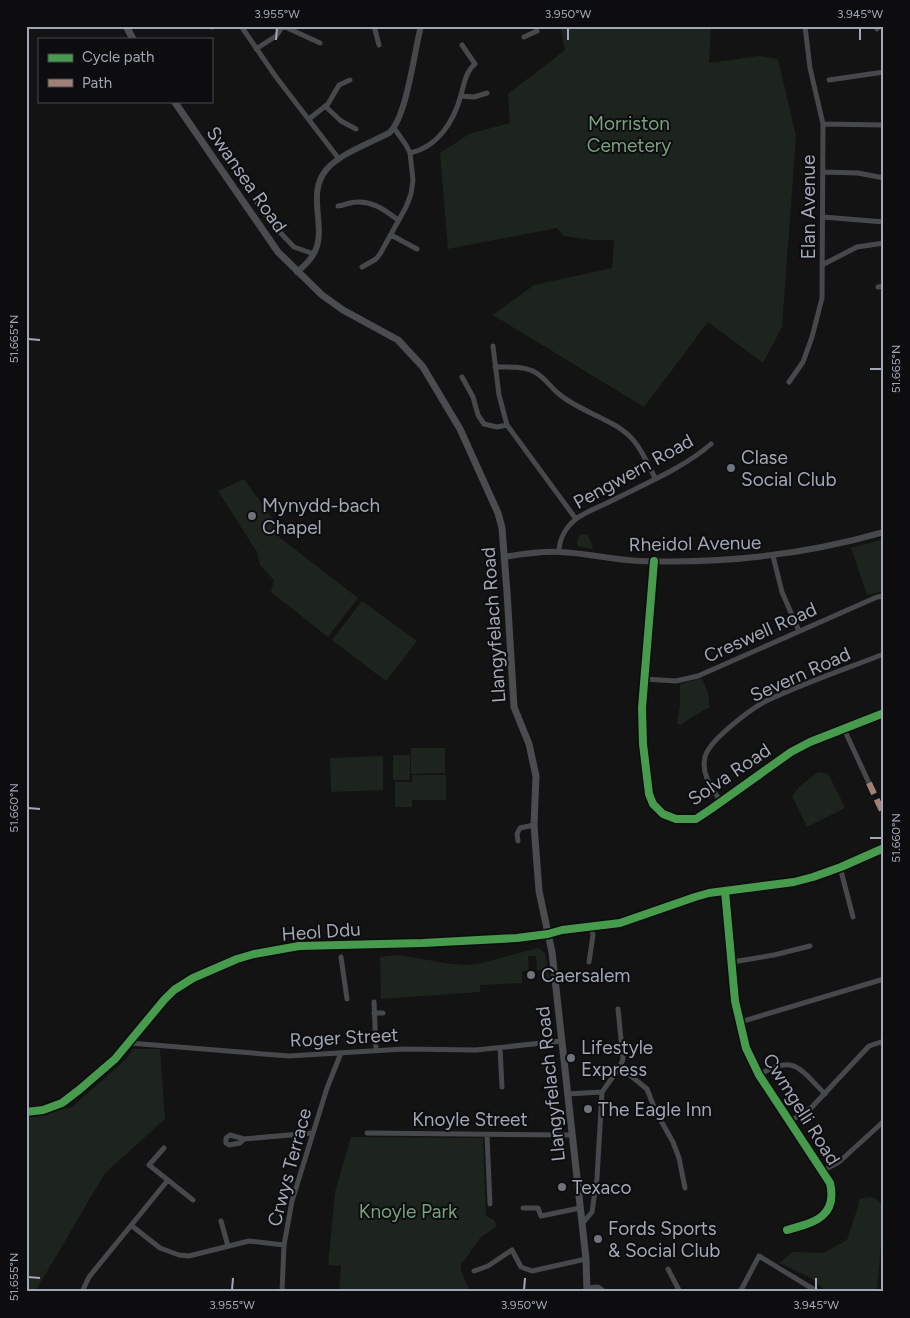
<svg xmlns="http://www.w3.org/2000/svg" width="910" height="1318" font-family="Figtree,sans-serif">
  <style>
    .green { fill: #1d231d }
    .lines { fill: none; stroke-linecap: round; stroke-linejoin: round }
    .minor { stroke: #47484c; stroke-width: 5 }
    .tertiary { stroke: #47484c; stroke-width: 6 }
    .secondary { stroke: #4b4c50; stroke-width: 7 }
    .quiet { stroke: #9e8076; stroke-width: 6; stroke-dasharray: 12 6; stroke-linecap: butt }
    .cycleway-casing { stroke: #0d0d0f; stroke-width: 11 }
    .cycleway { stroke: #469c4c; stroke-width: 8 }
    .ticks { fill: none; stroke: #a2a7b5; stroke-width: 2 }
    .poi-dot { fill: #70737c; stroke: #0d0d0f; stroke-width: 2 }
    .labels { text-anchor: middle; stroke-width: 4; stroke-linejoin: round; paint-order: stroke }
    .park-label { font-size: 19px; fill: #78a17c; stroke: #0d0d0f }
    .street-label { font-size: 19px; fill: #a2a7b5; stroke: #0d0d0f }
    .poi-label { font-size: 19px; fill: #a2a7b5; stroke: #0d0d0f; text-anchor: start }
    .neatline { fill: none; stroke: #a2a7b5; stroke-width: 2 }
    .ticks-label { font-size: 12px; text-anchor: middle; fill: #a2a7b5 }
  </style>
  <rect width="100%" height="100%" fill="#131313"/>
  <path class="green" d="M 560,26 L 711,26 L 709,63 L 759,56 L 778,59 L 796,136 L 782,327 L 763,363 L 708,322 L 644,407 L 493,315 L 534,285 L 612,268 L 614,240 L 592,240 L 564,236 L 557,228 L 448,249 L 440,153 L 469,134 L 510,123 L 508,94 L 565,50 Z
    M 244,479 L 279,528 L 279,537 L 358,598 L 328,637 L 271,592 L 274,580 L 260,565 L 257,552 L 218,491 Z
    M 580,534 L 588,535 L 593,547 L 592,549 L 577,546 L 578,538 Z
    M 884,539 L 884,591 L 867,595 L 851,548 Z
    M 362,601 L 417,641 L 386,681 L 332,640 Z
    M 702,678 L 708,693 L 710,707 L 692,717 L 681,725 L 677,724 L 680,704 L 680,684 Z
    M 411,748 L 445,748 L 445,773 L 411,774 Z
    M 393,755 L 410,755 L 410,780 L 393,780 Z
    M 383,756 L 383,790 L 331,792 L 330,758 Z
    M 818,772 L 828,774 L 845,807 L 843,809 L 807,827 L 792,796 L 800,786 Z
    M 412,775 L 446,775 L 446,800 L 412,800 L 412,807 L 395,807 L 395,782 L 412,782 Z
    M 538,948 L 545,953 L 550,980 L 545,982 L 544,970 L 537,970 L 536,956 L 528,956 L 529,971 L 522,971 L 522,983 L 480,985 L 480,992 L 381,999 L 380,957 L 399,955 L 445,963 L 466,965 L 478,964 Z
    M 133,1049 L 160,1049 L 165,1119 L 105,1173 L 35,1292 L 26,1292 L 26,1117 L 72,1107 L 125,1060 Z
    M 351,1137 L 483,1138 L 486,1216 L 494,1220 L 497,1226 L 480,1238 L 464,1261 L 461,1263 L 461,1271 L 470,1292 L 339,1292 L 341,1266 L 328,1265 L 335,1192 Z
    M 871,1197 L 877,1199 L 884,1208 L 877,1292 L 827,1292 L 811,1278 L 779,1263 L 793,1252 L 823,1253 L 847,1240 L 858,1207 L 859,1199 Z"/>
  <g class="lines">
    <path class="minor" d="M 241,26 L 276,77 L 339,159
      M 283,26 L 320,43
      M 374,26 L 379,45
      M 876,26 L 877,29
      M 212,27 L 213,26
      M 524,37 L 537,31
      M 256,49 L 276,36 L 283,26
      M 829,80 L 884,72
      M 461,96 L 474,97 L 487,93
      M 325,106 L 341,121 L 356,129
      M 309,119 L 328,104 L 339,85 L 350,80
      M 823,124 L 884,125
      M 410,153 C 438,147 454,121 461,95 C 464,84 466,71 475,64 L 462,45
      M 823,172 L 858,173 L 884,178
      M 257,203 L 273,225 L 294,247 L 314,254
      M 338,206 C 342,206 346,204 350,203 C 370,199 384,209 398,220
      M 823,217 L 884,222
      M 391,235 L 417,249
      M 822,265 L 857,247 L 884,243
      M 362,267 L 376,259 L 380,254 L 406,207 L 411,194 L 413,180 L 410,153 L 406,145 L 394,128
      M 878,287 L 884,286
      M 493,346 L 499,395 L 507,425 L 576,519
      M 495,367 C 508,367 521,366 533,371 C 544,376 550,387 559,394 C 581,413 616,419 634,441 C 643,452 649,466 655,478
      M 462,377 L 473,397 L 478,415 L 484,424 L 497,427 L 507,425
      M 789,382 L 803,362 L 812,337 L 822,298 L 823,124 L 810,68 L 805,26
      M 559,552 C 559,539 566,527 576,519 C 585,512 597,508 607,503 C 640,486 684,468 711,444
      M 773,556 L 782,592 L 799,631
      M 654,561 L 642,708 L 643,744 L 649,794 L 653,804 L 663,814 L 676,819 L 696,819 L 711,809 L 791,752 L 810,742 L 884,713
      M 644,679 L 676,681 L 698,676 L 877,597 L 884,596
      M 844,729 L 869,783
      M 721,802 C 712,788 701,775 705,757 C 709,740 751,709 766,701 C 804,683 845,669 884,654
      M 518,841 L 517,834 L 520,828 L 534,825
      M 840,867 L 853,917
      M 725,891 L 735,1001 L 746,1048 L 759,1075 L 830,1183 C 838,1217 813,1223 787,1230
      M 341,957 L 347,999
      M 589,962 L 593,935 L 591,927
      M 732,962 L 774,955 L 810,946
      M 374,1002 L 376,1050
      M 374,1013 L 383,1013
      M 740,1022 L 884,979
      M 129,1043 L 289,1056 L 404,1049 L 476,1050 L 561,1041
      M 500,1048 L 502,1087
      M 620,1067 L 647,1089 L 656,1112 L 673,1142 L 679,1158 L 685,1188
      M 759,1075 C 794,1053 800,1069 825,1094
      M 567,1094 L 602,1092 L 620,1067 L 623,1059 L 618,1009
      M 789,1122 L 811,1108 L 869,1046 L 884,1041
      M 367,1133 L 572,1135
      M 230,1135 L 244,1139 L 240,1143 L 229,1145 L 226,1143 L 226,1138 Z
      M 487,1135 L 490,1204
      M 244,1139 L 312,1133
      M 164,1148 L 149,1165 L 193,1200
      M 822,1171 L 839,1162 L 884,1121
      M 523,1208 L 538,1208 L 541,1216 L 580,1208
      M 221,1221 L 228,1246
      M 582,1224 L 592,1212 L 597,1178 L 602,1092
      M 132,1226 L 160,1248 L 179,1255 L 189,1256 L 249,1241 L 284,1245
      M 668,1269 L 680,1292
      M 474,1271 L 488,1266 L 512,1250 L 521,1267 L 532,1271 L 586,1259
      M 587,1288 L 598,1287 L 605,1292
      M 82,1292 L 89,1277 L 168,1180
      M 282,1292 L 284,1245 L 292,1201 L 327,1088 L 341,1053
      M 740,1292 L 759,1256 L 818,1292"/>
    <path class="tertiary" d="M 297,272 C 303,267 309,262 313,255 C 329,229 305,196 326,170 C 339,154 370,143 389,133 C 407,117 414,52 421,26
      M 504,557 C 522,554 542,551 560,552 C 587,553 613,560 640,561 C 723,564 804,555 884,532
      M 26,1112 L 43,1110 L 62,1103 L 79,1090 L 115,1059 L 164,1000 L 174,990 L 193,978 L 237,959 L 254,954 L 299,946 L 423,943 L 517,938 L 548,934 L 562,930 L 620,923 L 695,897 L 709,893 L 794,882 L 813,877 L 841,867 L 884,848"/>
    <path class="secondary" d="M 126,26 L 133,39
      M 174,101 L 278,252 L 322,295 L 343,310 L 398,340 L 423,367 L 460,429 L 498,513 L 502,528 L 507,592 L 514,707 L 529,744 L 536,776 L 534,825 L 539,891 L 552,952 L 586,1259 L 587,1292"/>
    <path class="quiet" d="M 869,783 L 884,815"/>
    <defs>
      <path id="cycleway" d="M 654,561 L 642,708 L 643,744 L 649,794 L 653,804 L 663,814 L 676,819 L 696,819 L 711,809 L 791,752 L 810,742 L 884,713
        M 725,891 L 735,1001 L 746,1048 L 759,1075 L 830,1183 C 838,1217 813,1223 787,1230
        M 26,1112 L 43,1110 L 62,1103 L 79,1090 L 115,1059 L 164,1000 L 174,990 L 193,978 L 237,959 L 254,954 L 299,946 L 423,943 L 517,938 L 548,934 L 562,930 L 620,923 L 695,897 L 709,893 L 794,882 L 813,877 L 841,867 L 884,848"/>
    </defs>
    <use href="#cycleway" class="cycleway-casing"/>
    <use href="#cycleway" class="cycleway"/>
  </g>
  <path class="ticks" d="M 276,40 L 277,28M 568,40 L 568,28M 860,40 L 860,28M 28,339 L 40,340M 870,369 L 882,369M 28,808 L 40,809M 870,838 L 882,838M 28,1277 L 40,1278M 232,1290 L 233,1278M 524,1290 L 525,1278M 816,1290 L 816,1278"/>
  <g class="poi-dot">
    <circle cx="731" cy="468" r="5"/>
    <circle cx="252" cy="516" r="5"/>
    <circle cx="531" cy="975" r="5"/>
    <circle cx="571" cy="1058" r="5"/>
    <circle cx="588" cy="1109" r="5"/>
    <circle cx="562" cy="1187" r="5"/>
    <circle cx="598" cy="1239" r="5"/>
  </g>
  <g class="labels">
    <g class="park-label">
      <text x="629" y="130">Morriston<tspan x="629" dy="22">Cemetery</tspan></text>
      <text x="408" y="1218">Knoyle Park</text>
    </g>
    <g class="street-label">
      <text transform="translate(247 179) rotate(55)" y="7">Swansea Road</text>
      <text transform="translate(808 207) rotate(-90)" y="7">Elan Avenue</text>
      <text transform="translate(633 471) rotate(-29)" y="7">Pengwern Road</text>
      <text transform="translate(695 543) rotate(-1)" y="7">Rheidol Avenue</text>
      <text transform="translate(493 625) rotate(-94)" y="7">Llangyfelach Road</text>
      <text transform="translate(760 632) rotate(-24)" y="7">Creswell Road</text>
      <text transform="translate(800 674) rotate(-24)" y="7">Severn Road</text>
      <text transform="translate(729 774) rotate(-34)" y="7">Solva Road</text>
      <text transform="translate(321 931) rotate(-4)" y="7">Heol Ddu</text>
      <text transform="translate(344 1037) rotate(-3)" y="7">Roger Street</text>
      <text transform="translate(550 1084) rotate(-96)" y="7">Llangyfelach Road</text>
      <text transform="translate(802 1109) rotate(58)" y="7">Cwmgelli Road</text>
      <text x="470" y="1126">Knoyle Street</text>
      <text transform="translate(289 1167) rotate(-75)" y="7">Crwys Terrace</text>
    </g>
    <g class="poi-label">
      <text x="741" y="464">Clase<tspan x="741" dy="22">Social Club</tspan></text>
      <text x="262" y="512">Mynydd-bach<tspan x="262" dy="22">Chapel</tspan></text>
      <text x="541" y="982">Caersalem</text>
      <text x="581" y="1054">Lifestyle<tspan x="581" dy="22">Express</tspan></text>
      <text x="598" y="1116">The Eagle Inn</text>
      <text x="572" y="1194">Texaco</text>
      <text x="608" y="1235">Fords Sports<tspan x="608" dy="22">&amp; Social Club</tspan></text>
    </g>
  </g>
  <rect width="910" height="1318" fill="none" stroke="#0d0d0f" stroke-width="55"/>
  <rect x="38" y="38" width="175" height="65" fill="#0d0d0f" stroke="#494b51"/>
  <rect x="48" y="54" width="25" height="8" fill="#469c4c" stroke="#494b51"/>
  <text x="82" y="62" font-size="15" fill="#a2a7b5">Cycle path</text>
  <rect x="48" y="79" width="25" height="8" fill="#9e8076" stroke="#494b51"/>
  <text x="82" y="88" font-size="15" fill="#a2a7b5">Path</text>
  <rect x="28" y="28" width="854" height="1262" class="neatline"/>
  <g class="ticks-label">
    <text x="277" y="18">3.955°W</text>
    <text x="568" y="18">3.950°W</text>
    <text x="860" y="18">3.945°W</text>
    <text transform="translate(14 339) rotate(-90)" y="4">51.665°N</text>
    <text transform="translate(896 369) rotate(-90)" y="4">51.665°N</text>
    <text transform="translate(14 808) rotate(-90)" y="4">51.660°N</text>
    <text transform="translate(896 838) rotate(-90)" y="4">51.660°N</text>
    <text transform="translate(14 1277) rotate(-90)" y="4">51.655°N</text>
    <text x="232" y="1309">3.955°W</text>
    <text x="524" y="1309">3.950°W</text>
    <text x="816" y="1309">3.945°W</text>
  </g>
</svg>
